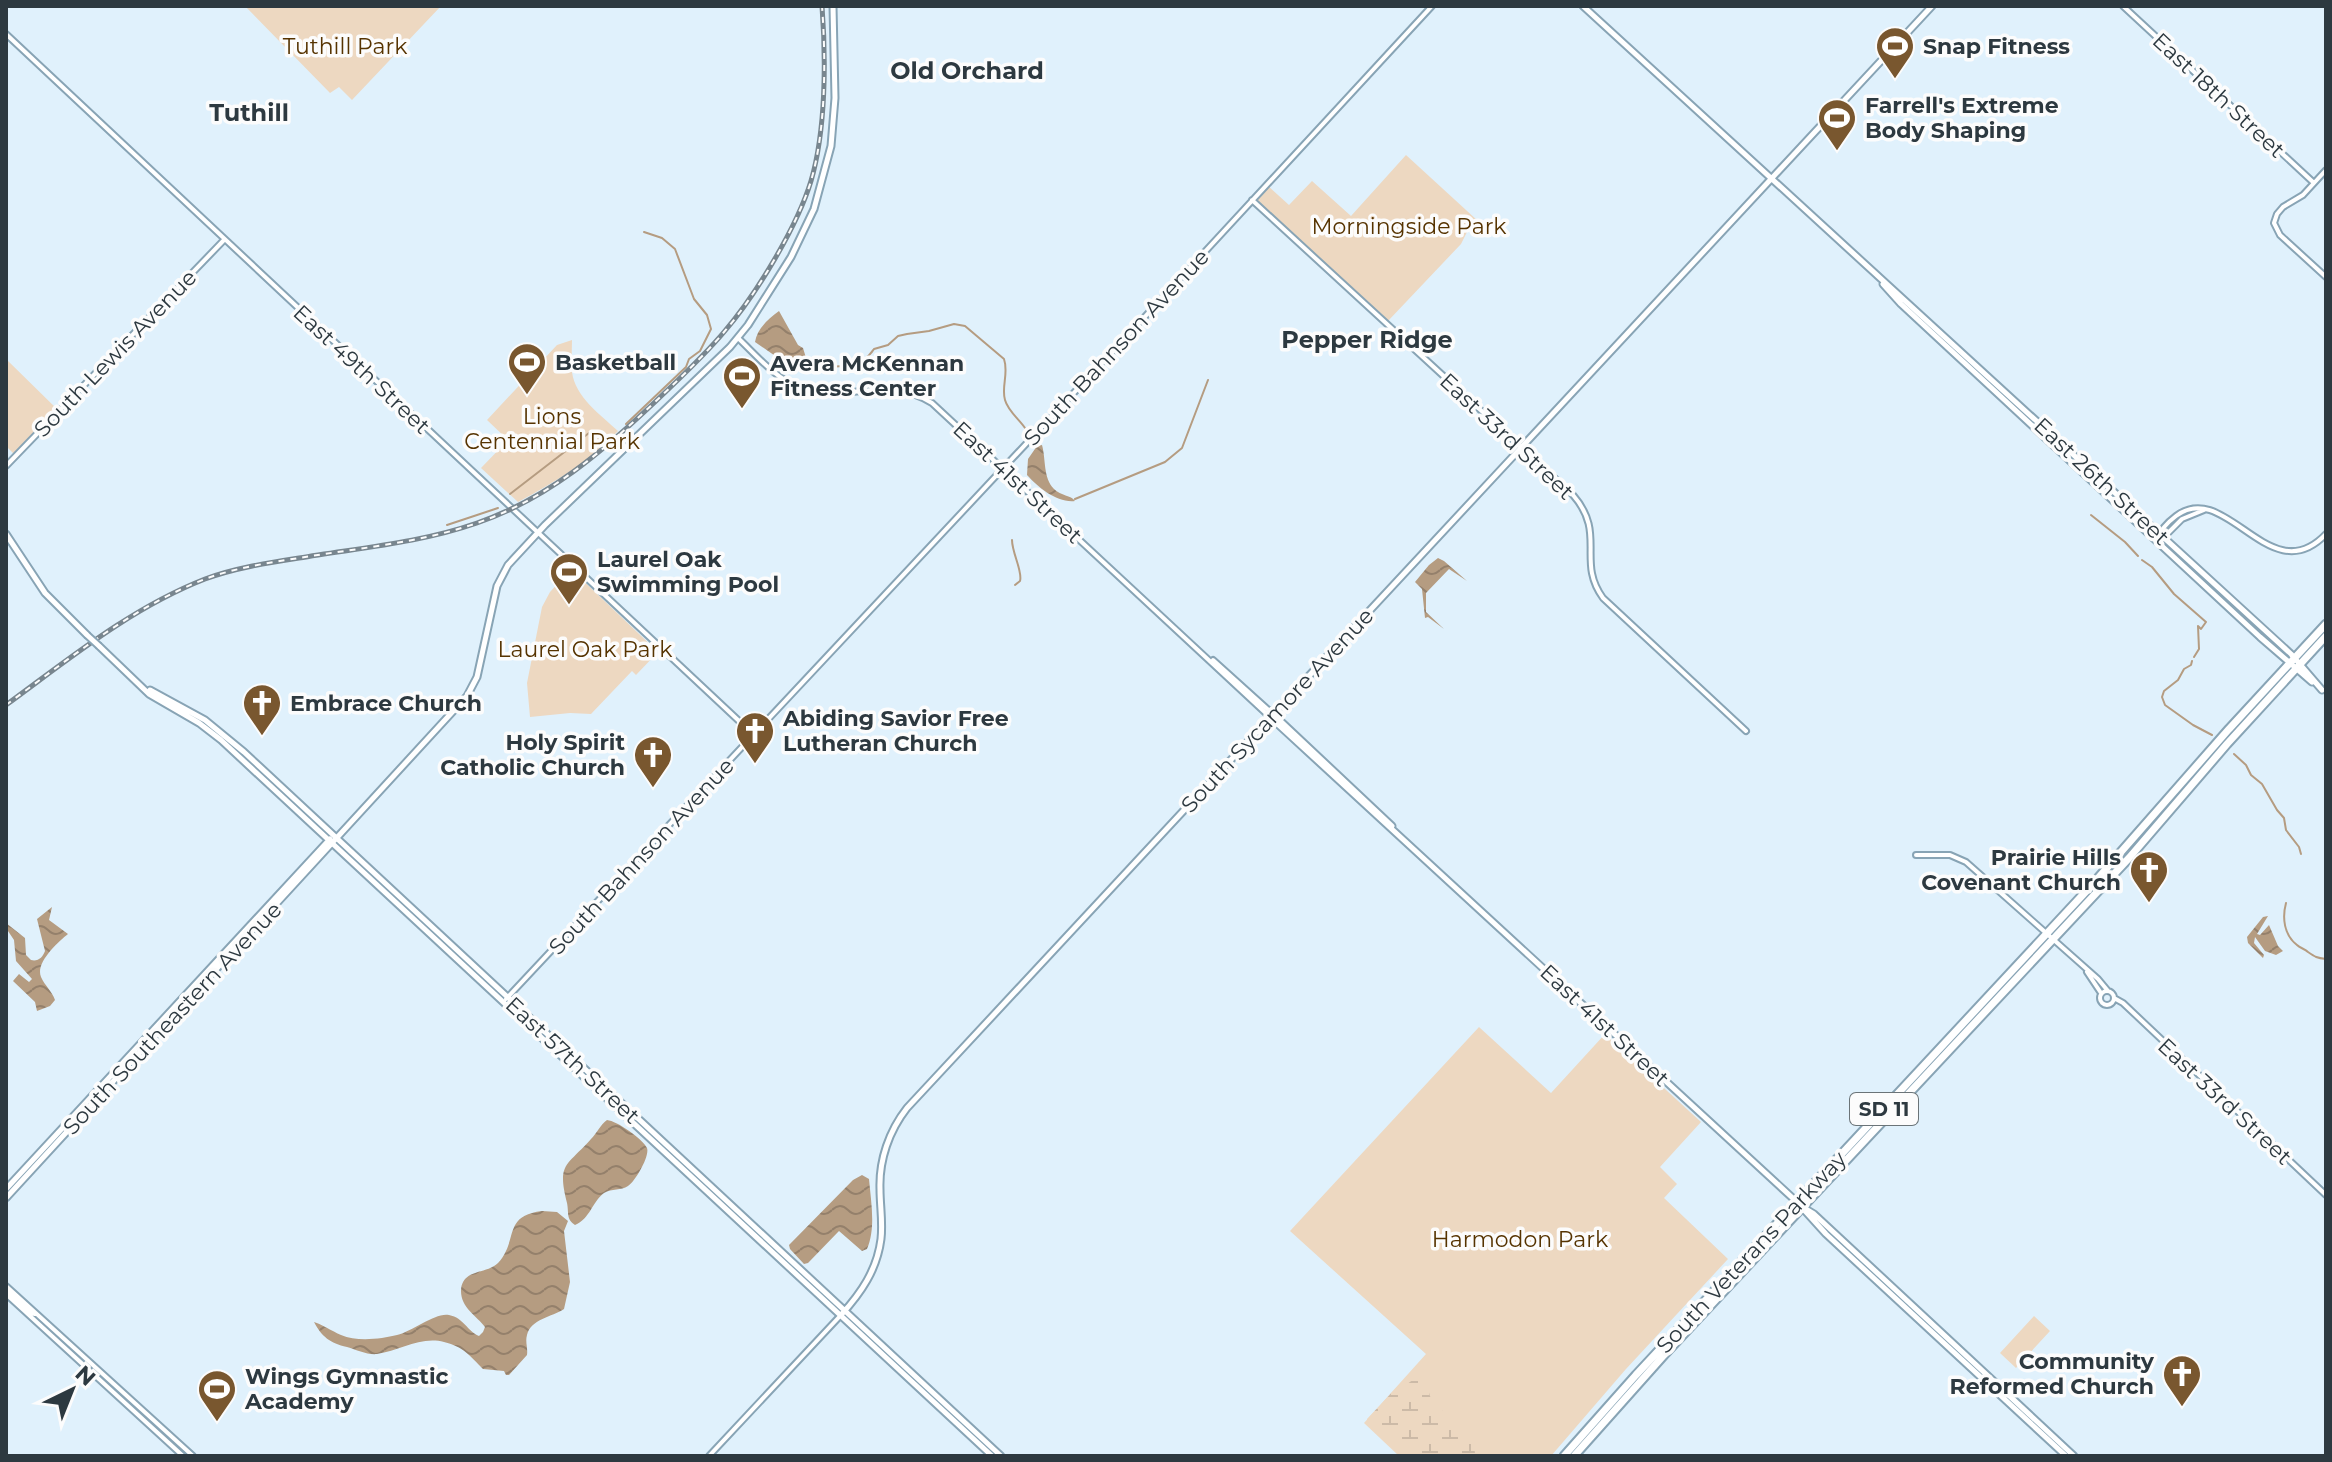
<svg xmlns="http://www.w3.org/2000/svg" width="2332" height="1462" font-family="Montserrat,sans-serif">
  <style>
    .green { fill: #edd8c1 }
    .wetland { fill: url(#wetland-marsh) }
    .water { fill: url(#water-waves) }
    .lines { fill: none; stroke-linecap: round; stroke-linejoin: round }
    .stream { stroke: #b59c81; stroke-width: 2 }
    .tertiary-casing { stroke: #88a4b5; stroke-width: 8 }
    .secondary-casing { stroke: #88a4b5; stroke-width: 9 }
    .trunk-casing { stroke: #88a4b5; stroke-width: 11 }
    .tertiary { stroke: #fff; stroke-width: 4 }
    .secondary { stroke: #fff; stroke-width: 5 }
    .trunk { stroke: #fff; stroke-width: 7 }
    .rail-casing { stroke: #78868f; stroke-width: 5 }
    .rail { stroke: #fcfcfc; stroke-width: 2; stroke-dasharray: 6; stroke-linecap: butt }
    .secondary-bridge-casing { stroke: #88a4b5; stroke-width: 9; stroke-linecap: butt }
    .secondary-bridge { stroke: #fff; stroke-width: 5 }
    .labels { text-anchor: middle; stroke-width: 7; stroke-linejoin: round; paint-order: stroke }
    .shield { fill: #fcfcfc; stroke: #6b7478; stroke-width: 2 }
    .shield-label { font-size: 20px; font-weight: bold; fill: #2d3940 }
    .park-label { font-size: 22px; fill: #563300; stroke: #fcfcfc }
    .poi-label { font-size: 22px; font-weight: bold; fill: #2d3940; stroke: #fcfcfc; text-anchor: start }
    .street-label { font-size: 22px; fill: #2d3940; stroke: #fcfcfc }
    .neighbourhood-label { font-size: 24px; font-weight: bold; fill: #2d3940; stroke: #fcfcfc }
  </style>
  <defs>
    <pattern id="wetland-marsh" width="20" height="14" patternUnits="userSpaceOnUse" patternTransform="scale(2)"><rect width="20" height="14" fill="#edd8c1"/><path d="M1 5h8M5 5V1M11 12h8M15 12V8" fill="none" stroke="#ccbaa7"/></pattern>
    <pattern id="water-waves" width="16" height="10" patternUnits="userSpaceOnUse" patternTransform="scale(2)"><rect width="16" height="10" fill="#b59c81"/><path d="M0 5q4-4 8 0t8 0" fill="none" stroke="#94806b"/></pattern>
  </defs>
  <rect width="100%" height="100%" fill="#e0f1fc"/>
  <path class="green" d="M 245,6 L 441,6 L 352,100 L 339,87 L 330,93 Z
    M 1406,155 L 1478,221 L 1467,232 L 1461,244 L 1388,321 L 1252,200 L 1267,185 L 1289,205 L 1312,181 L 1351,216 Z
    M 572,340 C 572,351 571,362 572,372 C 575,397 601,415 618,431 C 590,461 554,483 518,502 L 481,468 L 508,440 L 487,420 L 557,345 Z
    M 6,359 L 59,411 L 16,456 L 6,446 Z
    M 571,569 L 658,652 L 636,675 L 632,671 L 591,714 L 570,713 L 530,717 L 527,683 L 542,607 L 550,592 Z
    M 1479,1027 L 1551,1093 L 1605,1034 L 1701,1122 L 1660,1167 L 1677,1184 L 1664,1198 L 1728,1259 L 1626,1369 L 1551,1456 L 1399,1456 L 1364,1423 L 1426,1354 L 1290,1231 Z
    M 2034,1316 L 2050,1331 L 2016,1368 L 2000,1353 Z"/>
  <path class="wetland" d="M 1421,1374 L 1428,1381 C 1427,1410 1447,1409 1462,1428 C 1467,1435 1471,1444 1475,1452 L 1474,1456 L 1405,1456 L 1391,1440 L 1368,1425 L 1367,1419 L 1398,1386 L 1403,1387 Z"/>
  <path class="water" d="M 779,311 L 798,345 L 803,348 L 807,361 L 811,364 L 802,368 L 795,365 L 791,367 L 755,342 C 757,329 768,319 779,311 Z
    M 1042,445 C 1046,459 1043,478 1054,489 C 1061,496 1071,495 1075,501 C 1057,503 1039,488 1027,475 L 1028,459 L 1037,446 Z
    M 1438,558 L 1444,561 L 1467,581 L 1449,569 L 1426,593 L 1426,612 L 1444,629 L 1428,617 L 1425,618 L 1422,589 L 1415,582 L 1429,565 Z
    M 52,907 L 49,920 L 68,934 C 58,942 35,963 41,977 C 45,986 52,991 55,1000 L 50,1006 L 37,1011 L 35,1002 L 13,981 L 19,974 L 29,982 L 32,979 L 16,961 L 14,940 L 6,928 L 6,923 L 25,938 L 26,955 L 31,960 C 38,962 43,957 45,951 L 37,919 Z
    M 2268,916 L 2257,934 L 2260,935 L 2269,925 L 2278,946 L 2283,951 L 2276,955 L 2265,951 L 2255,937 L 2254,943 L 2264,955 L 2263,958 L 2248,943 L 2247,937 L 2263,917 Z
    M 607,1120 C 617,1121 643,1139 647,1148 C 650,1156 635,1182 628,1186 C 621,1191 612,1188 604,1193 C 592,1202 590,1219 575,1225 C 566,1219 569,1213 567,1203 C 557,1163 566,1167 591,1139 C 597,1133 600,1125 607,1120 Z
    M 862,1175 L 869,1179 C 871,1202 876,1228 867,1249 L 862,1251 L 839,1231 L 808,1263 L 804,1264 L 790,1249 L 789,1245 L 853,1180 Z
    M 542,1211 L 557,1212 L 568,1221 L 564,1231 L 570,1282 L 564,1309 C 552,1317 531,1319 527,1335 C 525,1342 528,1348 527,1355 L 509,1375 L 506,1375 L 504,1371 L 483,1369 C 470,1356 464,1347 444,1342 C 420,1336 400,1351 377,1354 C 367,1355 357,1350 347,1347 C 330,1343 322,1337 314,1322 C 321,1324 332,1331 341,1335 C 357,1342 381,1339 397,1335 C 413,1331 436,1312 449,1315 C 464,1318 467,1331 479,1336 L 483,1332 L 485,1327 C 477,1316 461,1308 461,1291 C 462,1268 486,1275 498,1263 C 519,1240 502,1216 542,1211 Z"/>
  <g class="lines">
    <path class="stream" d="M 809,365 C 831,367 860,371 874,349 L 888,345 L 898,336 L 907,334 L 929,331 L 954,324 L 965,326 L 1004,359 C 1009,373 1001,387 1005,400 C 1008,411 1019,419 1025,428
      M 626,424 L 686,367 L 689,359 L 700,351 L 711,329 L 707,315 L 694,299 L 675,249 L 662,238 L 644,232
      M 510,494 L 589,433 L 600,433
      M 1075,499 L 1165,462 L 1182,448 L 1208,380
      M 2091,515 L 2125,542 L 2138,556
      M 447,525 L 498,508
      M 1012,540 C 1012,553 1023,572 1020,581 L 1015,585
      M 2142,560 L 2152,567 L 2174,594 L 2206,622 L 2201,629 L 2198,626 L 2199,649 L 2194,657
      M 2192,661 L 2191,665 L 2184,669 L 2178,680 L 2164,691 L 2162,697 L 2165,705 L 2193,725 L 2212,735
      M 2234,754 L 2246,765 L 2251,775 L 2262,784 L 2277,810 L 2284,818 L 2286,830 L 2299,847 L 2301,854
      M 2286,903 C 2282,918 2284,935 2297,945 C 2300,948 2305,949 2308,952 C 2315,957 2317,958 2326,959"/>
    <defs>
      <path id="tertiary" d="M 2123,6 L 2314,183
        M 6,34 L 754,735
        M 2326,170 L 2303,195 L 2283,207 L 2277,214 L 2274,223 L 2280,235 L 2326,277
        M 1252,200 L 1573,495 C 1607,534 1576,561 1603,598 L 1746,731
        M 738,338 C 756,355 776,379 800,388 C 845,406 881,372 932,403 L 1270,717
        M 6,466 L 224,240
        M 2164,537 L 2182,519 L 2204,510
        M 2156,540 C 2160,531 2168,522 2176,516 C 2226,478 2270,593 2326,534
        M 1213,660 L 1273,714
        M 1916,855 L 1950,855 L 1966,862 L 2098,979 L 2108,991
        M 2087,972 L 2101,993
        M2100 998a7 7 0 1 1 14 0a7 7 0 1 1-14 0Z
        M 2114,998 L 2123,1003 L 2326,1195
        M 506,999 L 1128,335 L 1432,6
        M 6,1286 L 193,1456
        M 6,1291 L 31,1313 L 35,1314
        M 6,1294 L 183,1456
        M 709,1456 L 841,1315"/>
      <path id="secondary" d="M 1583,6 L 2291,654 L 2322,690
        M 1883,284 L 1901,304 L 2260,637 L 2312,682
        M 6,534 L 45,593 L 87,635
        M 99,646 L 149,694 L 199,723 L 221,740 L 992,1456
        M 150,690 L 205,720 L 244,752 L 1001,1456
        M 1273,714 L 1392,826
        M 1270,717 L 1797,1202 L 1826,1234 L 2066,1456
        M 6,1189 L 330,839
        M 6,1198 L 467,696 L 477,677 L 497,586 L 508,565 L 545,525 L 730,347 L 748,325 L 791,257 L 814,209 L 831,146 L 835,98 L 833,6
        M 1804,1208 L 1814,1214 L 2074,1456
        M 841,1315 C 861,1293 877,1270 881,1239 C 883,1222 880,1206 880,1189 C 879,1160 889,1131 907,1108 L 1932,6"/>
      <path id="trunk" d="M 1564,1456 L 1636,1375 L 2092,885 L 2229,729 L 2326,624
        M 1574,1456 L 1664,1355 L 2129,858 L 2227,744 L 2326,636"/>
    </defs>
    <use href="#tertiary" class="tertiary-casing"/>
    <use href="#secondary" class="secondary-casing"/>
    <use href="#trunk" class="trunk-casing"/>
    <use href="#tertiary" class="tertiary"/>
    <use href="#secondary" class="secondary"/>
    <use href="#trunk" class="trunk"/>
    <defs>
      <path id="rail" d="M 6,705 C 69,659 131,608 205,579 C 235,568 267,563 299,558 C 358,548 420,543 477,523 C 549,498 602,452 656,401 C 679,379 703,357 724,332 C 756,295 797,227 811,181 C 826,130 826,59 822,6"/>
    </defs>
    <use href="#rail" class="rail-casing"/>
    <use href="#rail" class="rail"/>
    <defs>
      <path id="secondary-bridge" d="M 87,635 L 99,646"/>
    </defs>
    <use href="#secondary-bridge" class="secondary-bridge-casing"/>
    <use href="#secondary-bridge" class="secondary-bridge"/>
  </g>
  <defs>
    <symbol id="stadium-pin" viewBox="-11 -11 22 30"><path d="M0 17L-7.5 6A9.5 9.5 0 1 1 7.5 6Z" fill="#79572f" stroke="#fcfcfc"/><path d="M0-5a6.5 5 0 1 0 0 10a6.5 5 0 1 0 0-10ZM-3.5-1.8h7v3.6h-7Z" fill="#fff"/></symbol>
    <symbol id="church-pin" viewBox="-11 -11 22 30"><path d="M0 17L-7.5 6A9.5 9.5 0 1 1 7.5 6Z" fill="#79572f" stroke="#fcfcfc"/><path d="M-1.2-6h2.4v3.5h3.3v2.4h-3.3V6h-2.4V-.1h-3.3v-2.4h3.3Z" fill="#fff"/></symbol>
  </defs>
  <g fill-rule="evenodd">
    <use href="#stadium-pin" x="1873" y="24" width="44" height="60"/>
    <use href="#stadium-pin" x="1815" y="96" width="44" height="60"/>
    <use href="#stadium-pin" x="505" y="340" width="44" height="60"/>
    <use href="#stadium-pin" x="720" y="354" width="44" height="60"/>
    <use href="#stadium-pin" x="547" y="550" width="44" height="60"/>
    <use href="#church-pin" x="240" y="681" width="44" height="60"/>
    <use href="#church-pin" x="733" y="709" width="44" height="60"/>
    <use href="#church-pin" x="631" y="733" width="44" height="60"/>
    <use href="#church-pin" x="2127" y="848" width="44" height="60"/>
    <use href="#church-pin" x="2160" y="1352" width="44" height="60"/>
    <use href="#stadium-pin" x="195" y="1367" width="44" height="60"/>
  </g>
  <g class="labels">
    <rect class="shield" x="1850" y="1093" width="68" height="32" rx="6"/>
    <g class="shield-label">
      <text x="1884" y="1116">SD 11</text>
    </g>
    <g class="park-label">
      <text x="345" y="54">Tuthill Park</text>
      <text x="1409" y="234">Morningside Park</text>
      <text x="552" y="424">Lions<tspan x="552" dy="25">Centennial Park</tspan></text>
      <text x="585" y="657">Laurel Oak Park</text>
      <text x="1520" y="1247">Harmodon Park</text>
    </g>
    <g class="poi-label">
      <text x="1923" y="54">Snap Fitness</text>
      <text x="1865" y="113">Farrell's Extreme<tspan x="1865" dy="25">Body Shaping</tspan></text>
      <text x="555" y="370">Basketball</text>
      <text x="770" y="371">Avera McKennan<tspan x="770" dy="25">Fitness Center</tspan></text>
      <text x="597" y="567">Laurel Oak<tspan x="597" dy="25">Swimming Pool</tspan></text>
      <text x="290" y="711">Embrace Church</text>
      <text x="783" y="726">Abiding Savior Free<tspan x="783" dy="25">Lutheran Church</tspan></text>
      <text x="625" y="750" text-anchor="end">Holy Spirit<tspan x="625" dy="25">Catholic Church</tspan></text>
      <text x="2121" y="865" text-anchor="end">Prairie Hills<tspan x="2121" dy="25">Covenant Church</tspan></text>
      <text x="2154" y="1369" text-anchor="end">Community<tspan x="2154" dy="25">Reformed Church</tspan></text>
      <text x="245" y="1384">Wings Gymnastic<tspan x="245" dy="25">Academy</tspan></text>
    </g>
    <g class="street-label">
      <text transform="translate(2219 95) rotate(43)" y="8">East 18th Street</text>
      <text transform="translate(1116 347) rotate(-47)" y="8">South Bahnson Avenue</text>
      <text transform="translate(115 353) rotate(-46)" y="8">South Lewis Avenue</text>
      <text transform="translate(362 369) rotate(43)" y="8">East 49th Street</text>
      <text transform="translate(1507 436) rotate(43)" y="8">East 33rd Street</text>
      <text transform="translate(2102 481) rotate(43)" y="8">East 26th Street</text>
      <text transform="translate(1018 482) rotate(43)" y="8">East 41st Street</text>
      <text transform="translate(1277 710) rotate(-47)" y="8">South Sycamore Avenue</text>
      <text transform="translate(641 856) rotate(-47)" y="8">South Bahnson Avenue</text>
      <text transform="translate(172 1018) rotate(-47)" y="8">South Southeastern Avenue</text>
      <text transform="translate(1605 1025) rotate(43)" y="8">East 41st Street</text>
      <text transform="translate(573 1060) rotate(43)" y="8">East 57th Street</text>
      <text transform="translate(2225 1101) rotate(43)" y="8">East 33rd Street</text>
      <text transform="translate(1751 1252) rotate(-47)" y="8">South Veterans Parkway</text>
    </g>
    <g class="neighbourhood-label">
      <text x="967" y="79">Old Orchard</text>
      <text x="249" y="121">Tuthill</text>
      <text x="1367" y="348">Pepper Ridge</text>
    </g>
  </g>
  <rect width="2332" height="1462" fill="none" stroke="#2d3940" stroke-width="16"/>
  <g transform="translate(72 1390) rotate(43)" stroke="#fcfcfc" stroke-width="6" paint-order="stroke">
  <path d="M0-6L14 30L0 20L-14 30Z" fill="#2d3940"/>
  <text y="-12" font-size="22" font-weight="bold" text-anchor="middle" fill="#2d3940">N</text>
  </g>
</svg>
